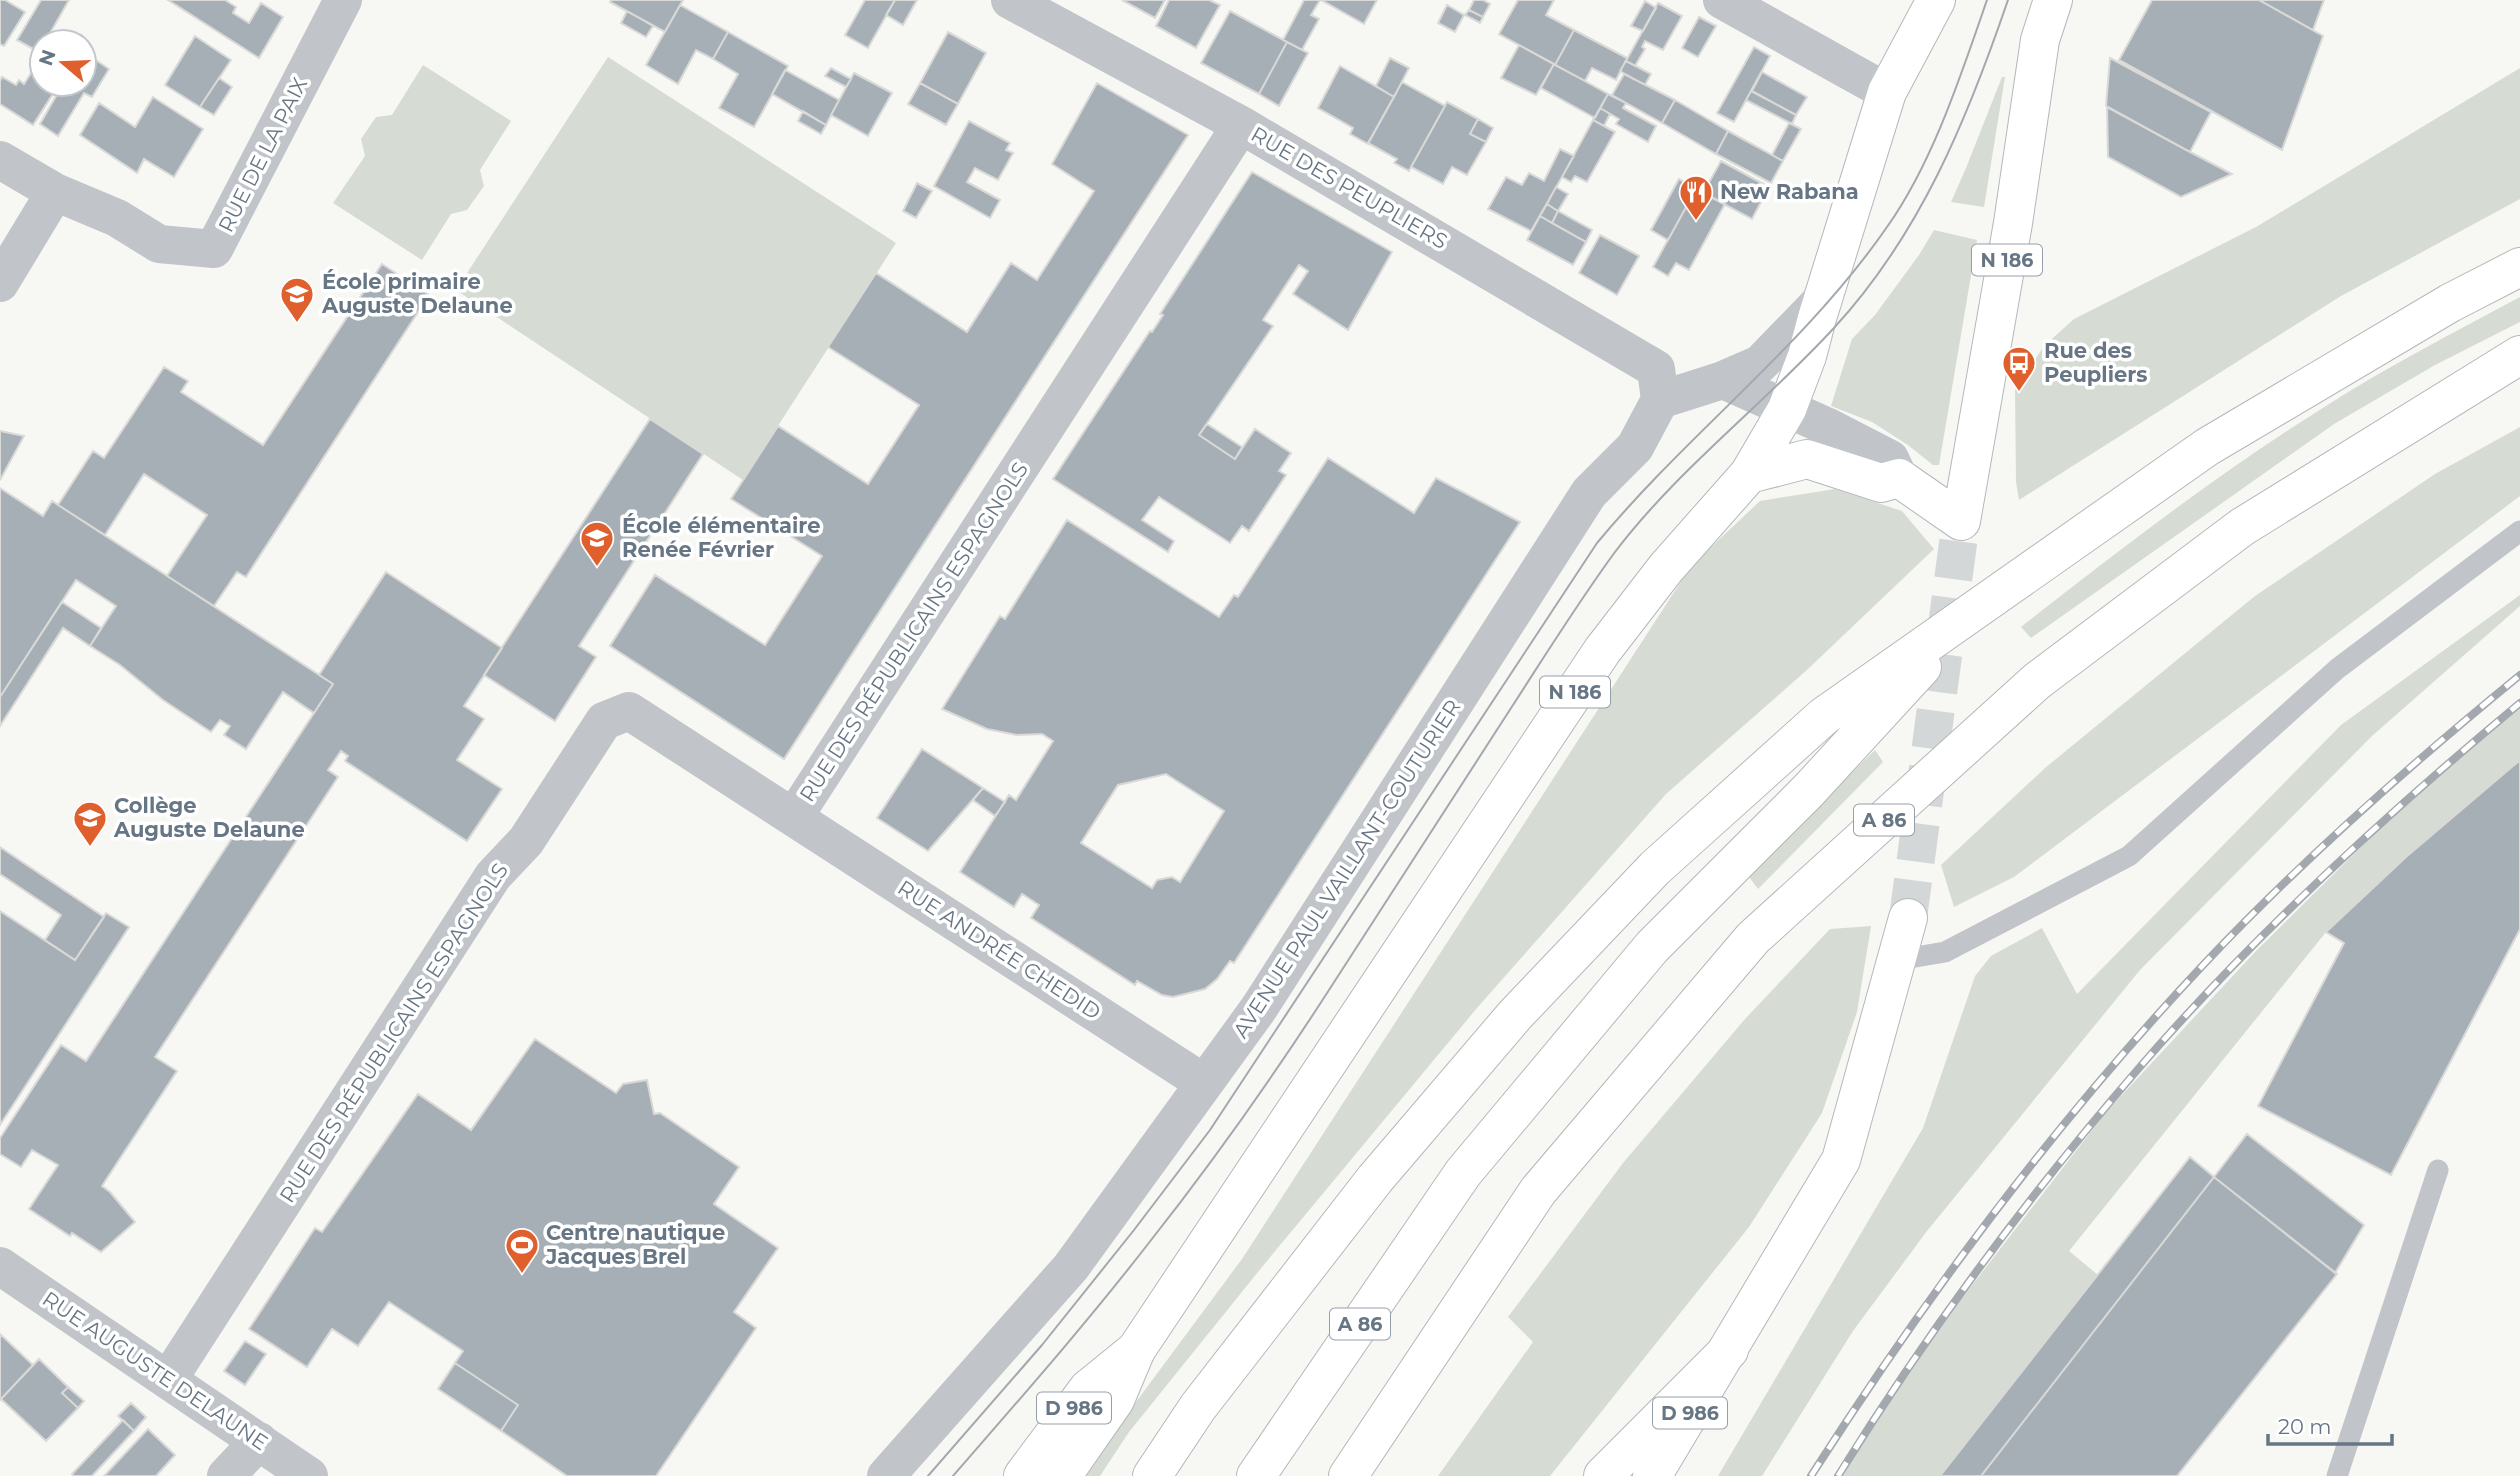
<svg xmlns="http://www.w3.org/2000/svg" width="2520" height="1476" font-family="Montserrat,sans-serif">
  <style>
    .green { fill: #d6dcd4 }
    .building { fill: #a7afb6; stroke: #d9d9d7; stroke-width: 2; fill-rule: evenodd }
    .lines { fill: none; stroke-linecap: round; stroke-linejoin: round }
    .primary-tunnel { stroke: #d3d7d8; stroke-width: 38; stroke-dasharray: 38 19; stroke-linecap: butt }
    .primary-casing { stroke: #b4b8bc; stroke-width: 40 }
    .highway-casing { stroke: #b4b7bb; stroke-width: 40 }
    .lane { stroke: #c1c4c8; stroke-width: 21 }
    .street { stroke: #c1c4c8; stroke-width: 38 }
    .primary { stroke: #fff; stroke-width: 38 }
    .highway { stroke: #fff; stroke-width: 38 }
    .tram { stroke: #a2a8ae; stroke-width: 2 }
    .rail-casing { stroke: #a2a8ae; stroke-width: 8 }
    .rail { stroke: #fff; stroke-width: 5; stroke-dasharray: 16; stroke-linecap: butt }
    .labels { text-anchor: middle; stroke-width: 7; stroke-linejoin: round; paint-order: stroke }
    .shield { fill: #fff; stroke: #959faa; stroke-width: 2 }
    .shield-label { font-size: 19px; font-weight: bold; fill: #677685 }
    .street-label { font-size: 21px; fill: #677685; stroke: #fff }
    .poi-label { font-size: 21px; font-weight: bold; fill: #677685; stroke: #fff; text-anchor: start }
  </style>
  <rect width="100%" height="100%" fill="#f7f7f4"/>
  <path class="green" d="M 608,57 L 896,243 L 743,480 L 456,290 Z
    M 423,65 L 511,121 L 480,170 L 484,186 L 467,210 L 451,214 L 422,260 L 333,203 L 365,156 L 361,139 L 376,117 L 392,115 Z
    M 2520,68 L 2520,199 L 2341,296 L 2019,500 L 2016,482 L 2015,390 L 2044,346 L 2074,319 L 2256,227 Z
    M 2002,77 L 2005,77 L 1984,207 L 1951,202 L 1966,168 Z
    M 1934,230 L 1977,240 L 1939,465 L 1933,465 L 1908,445 L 1872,422 L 1831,406 L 1852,339 L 1875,315 L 1919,255 Z
    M 2520,297 L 2520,322 L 2435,365 L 2334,424 L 2031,638 L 2021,627 C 2119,550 2220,472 2326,406 C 2388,366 2455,332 2520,297 Z
    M 2520,427 L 2520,496 L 2014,877 L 1954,907 L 1941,865 L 2045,768 L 2255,596 L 2435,474 Z
    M 1835,489 L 1902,511 L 1934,549 L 1808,669 L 1666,794 L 1477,1008 L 1262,1267 L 1129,1432 L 1100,1476 L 1086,1476 L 1113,1433 L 1242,1259 L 1691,566 L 1760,501 Z
    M 2520,595 L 2520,606 L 2372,736 L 2140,970 L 1927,1231 L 1853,1331 L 1762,1476 L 1718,1476 L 1923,1128 L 1975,976 L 1991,956 L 2042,928 L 2077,994 L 2341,725 Z
    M 2520,704 L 2520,762 L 2326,932 L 2069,1251 L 2098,1275 L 1941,1476 L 1841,1476 L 1925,1346 L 2106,1112 L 2255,952 L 2457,752 Z
    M 1875,750 L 1883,762 L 1758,889 L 1747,874 Z
    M 1871,926 L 1857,1012 L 1822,1113 L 1749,1227 L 1550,1476 L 1438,1476 L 1533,1342 L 1508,1317 L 1623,1163 L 1745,1019 L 1830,929 Z"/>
  <path class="building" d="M 0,0 L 5,0 L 25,12 L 4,46 L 0,44 Z
    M 41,0 L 69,0 L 45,42 L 42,42 L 39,52 L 17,40 Z
    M 168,0 L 225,0 L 236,7 L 233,13 L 249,23 L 261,3 L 283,17 L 259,58 Z
    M 611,0 L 683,0 L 665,32 L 610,2 Z
    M 865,0 L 895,0 L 868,48 L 845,35 Z
    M 895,0 L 917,0 L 903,25 L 886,15 Z
    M 1122,0 L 1165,0 L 1155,18 Z
    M 1169,0 L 1209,0 L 1220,5 L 1196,48 L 1156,26 Z
    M 1304,0 L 1320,0 L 1311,15 L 1319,19 L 1302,50 L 1283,40 Z
    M 1321,0 L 1377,0 L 1364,24 Z
    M 1474,0 L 1483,0 L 1490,4 L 1483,17 L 1469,10 Z
    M 1518,0 L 1554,0 L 1546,15 L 1574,30 L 1555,65 L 1499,34 Z
    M 2152,0 L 2259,0 L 2323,36 L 2282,150 L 2119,60 Z
    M 2259,0 L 2324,0 L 2313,30 Z
    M 1645,1 L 1656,8 L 1643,31 L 1631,26 Z
    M 1658,3 L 1682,16 L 1663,50 L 1645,41 L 1642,47 L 1645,49 L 1635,66 L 1626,61 Z
    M 680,5 L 728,32 L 713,59 L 696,50 L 678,84 L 646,65 Z
    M 1447,5 L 1464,15 L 1455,32 L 1438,23 Z
    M 1469,10 L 1483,17 L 1480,23 L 1465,15 Z
    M 627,11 L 653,26 L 646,37 L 621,23 Z
    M 1230,11 L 1287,42 L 1259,94 L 1201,63 Z
    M 1699,17 L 1716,26 L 1698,57 L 1682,48 Z
    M 1574,30 L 1627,58 L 1616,80 L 1592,68 L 1585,81 L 1555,65 Z
    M 728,32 L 788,66 L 754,127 L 719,108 L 738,74 L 713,59 Z
    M 948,32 L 986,53 L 958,104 L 920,83 Z
    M 76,33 L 88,41 L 84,49 L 84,42 L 71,42 Z
    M 195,36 L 231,60 L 200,107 L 165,85 Z
    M 1287,42 L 1308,53 L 1279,106 L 1259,94 Z
    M 1519,45 L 1554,64 L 1536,95 L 1501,78 Z
    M 1754,47 L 1770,56 L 1734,122 L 1717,113 Z
    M 84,52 L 109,69 L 92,97 L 84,93 L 58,136 L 40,124 L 63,84 L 84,84 Z
    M 1390,58 L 1409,68 L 1394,97 L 1376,86 Z
    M 2110,58 L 2211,112 L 2190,152 L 2106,106 Z
    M 1626,61 L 1651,74 L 1645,85 L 1620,71 Z
    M 1554,64 L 1608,94 L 1595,118 L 1541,88 Z
    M 1340,66 L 1394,97 L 1368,144 L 1350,134 L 1353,128 L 1318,108 Z
    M 831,68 L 851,79 L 846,87 L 825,76 Z
    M 33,70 L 42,75 L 42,84 L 58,86 L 33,125 L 0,104 L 0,81 L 2,77 L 16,85 L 19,80 L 24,84 Z
    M 785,70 L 839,100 L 826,125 L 772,94 Z
    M 1762,72 L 1807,97 L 1796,115 L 1752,91 Z
    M 854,73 L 892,93 L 868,136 L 831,115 Z
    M 1624,74 L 1675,100 L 1662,123 L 1612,95 Z
    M 219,78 L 232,87 L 214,115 L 200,107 Z
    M 1402,82 L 1445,106 L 1409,171 L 1394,163 L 1397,159 L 1368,143 Z
    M 920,83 L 958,104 L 946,125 L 908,104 Z
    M 1097,83 L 1188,135 L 784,759 L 610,646 L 655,575 L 765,645 L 822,556 L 731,499 L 778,426 L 868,484 L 919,405 L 828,347 L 876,273 L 967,332 L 1011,263 L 1037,280 L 1094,191 L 1052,164 Z
    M 1751,91 L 1796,115 L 1792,124 L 1746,100 Z
    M 1608,94 L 1626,103 L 1623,108 L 1656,126 L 1648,142 L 1616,124 L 1619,119 L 1600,108 Z
    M 153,97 L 203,129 L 174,177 L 144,159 L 137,173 L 80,135 L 99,103 L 135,127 Z
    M 1675,100 L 1728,131 L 1716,154 L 1662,123 Z
    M 1447,102 L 1478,119 L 1470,134 L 1486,142 L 1467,175 L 1452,167 L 1443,184 L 1411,167 Z
    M 2107,107 L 2190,152 L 2232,174 L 2181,197 L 2108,157 Z
    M 1600,108 L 1610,114 L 1604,126 L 1593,120 Z
    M 803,111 L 826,125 L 821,134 L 798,121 Z
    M 1478,119 L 1493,128 L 1486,142 L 1470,134 Z
    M 1593,120 L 1615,132 L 1587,182 L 1575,176 L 1571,182 L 1562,177 Z
    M 969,121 L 1010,143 L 1006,150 L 1013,153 L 998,180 L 975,168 L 967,182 L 1000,200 L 990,218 L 934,186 Z
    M 1789,123 L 1801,129 L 1783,161 L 1772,155 Z
    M 1728,131 L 1783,161 L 1771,183 L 1716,154 Z
    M 1560,149 L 1574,156 L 1531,231 L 1488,209 L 1506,177 L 1522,185 L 1529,173 L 1544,181 Z
    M 1721,161 L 1769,187 L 1752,219 L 1703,193 Z
    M 1252,172 L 1392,252 L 1348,330 L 1293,294 L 1308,271 L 1299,265 L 1263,320 L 1273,326 L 1199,435 L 1235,459 L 1255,429 L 1291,453 L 1279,471 L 1286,475 L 1249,531 L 1242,526 L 1230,543 L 1159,497 L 1142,520 L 1174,541 L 1168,552 L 1053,479 L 1150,331 L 1152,332 L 1163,315 L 1160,314 Z
    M 1679,179 L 1696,189 L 1668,240 L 1651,230 Z
    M 917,183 L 932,191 L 916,218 L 903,211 Z
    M 1556,187 L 1568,194 L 1558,211 L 1547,204 Z
    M 1696,189 L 1725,204 L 1689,270 L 1676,263 L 1668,276 L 1653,267 Z
    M 1547,204 L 1558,211 L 1552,223 L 1540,216 Z
    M 1558,211 L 1592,230 L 1586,242 L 1552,223 Z
    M 1540,216 L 1586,242 L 1573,265 L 1527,240 Z
    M 1600,235 L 1639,256 L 1617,295 L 1579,273 Z
    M 382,264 L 429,295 L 246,577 L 237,572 L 214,606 L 167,576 L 207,515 L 144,474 L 105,535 L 58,505 L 93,451 L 104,458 L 164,367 L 188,381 L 181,392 L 263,445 Z
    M 650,419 L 703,454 L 579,646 L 596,657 L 555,721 L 484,675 Z
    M 1207,424 L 1242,447 L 1235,459 L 1199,435 Z
    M 0,431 L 24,436 L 0,480 Z
    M 1328,458 L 1414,513 L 1436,478 L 1520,522 L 1234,963 L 1230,961 L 1217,979 L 1205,989 L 1173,997 L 1162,995 L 1137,981 L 1135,985 L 1031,918 L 1039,905 L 1022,894 L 1014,907 L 960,872 L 1009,795 L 1016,800 L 1053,741 L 1042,734 L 1017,735 L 987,729 L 942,709 L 1000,616 L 1005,619 L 1067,520 L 1219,617 L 1234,595 L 1238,597 ZM 1166,774 L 1224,811 L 1180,882 L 1172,877 L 1157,880 L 1152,888 L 1081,843 L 1118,785 Z
    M 0,488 L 43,516 L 52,501 L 333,684 L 314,713 L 283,692 L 246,749 L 224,735 L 230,726 L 220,720 L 211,732 L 163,700 L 120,665 L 90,646 L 116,606 L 76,580 L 0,697 Z
    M 386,572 L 502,648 L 464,706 L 484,719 L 457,760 L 502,789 L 467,841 L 345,761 L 348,756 L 341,751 L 328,770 L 338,777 L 155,1057 L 177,1071 L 102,1186 L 110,1192 L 135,1222 L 101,1252 L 72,1233 L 70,1236 L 29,1209 L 58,1165 L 32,1150 L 21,1167 L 0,1154 L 0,1138 L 61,1045 L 86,1061 L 333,684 L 319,675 Z
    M 62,602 L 101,628 L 90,646 L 63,628 L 0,726 L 0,697 Z
    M 922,749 L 983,788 L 928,851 L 877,818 Z
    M 2520,760 L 2520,929 L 2391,1175 L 2258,1106 L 2344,943 L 2326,932 L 2406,857 Z
    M 983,788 L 1005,802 L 995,816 L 973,800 Z
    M 0,847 L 104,917 L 75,960 L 45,940 L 61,915 L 0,874 Z
    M 0,911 L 75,960 L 106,913 L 129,927 L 0,1125 Z
    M 535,1039 L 616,1093 L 623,1084 L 647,1080 L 654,1114 L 660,1113 L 739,1167 L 714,1204 L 778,1248 L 734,1312 L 756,1328 L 656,1476 L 567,1476 L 501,1431 L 518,1405 L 455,1363 L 463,1351 L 389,1302 L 358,1346 L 332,1329 L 307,1367 L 249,1329 L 315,1228 L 322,1232 L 418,1094 L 471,1130 Z
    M 2247,1134 L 2364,1225 L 2335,1273 L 2214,1177 Z
    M 2190,1157 L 2214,1177 L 1981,1476 L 1940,1476 Z
    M 2214,1177 L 2337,1274 L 2177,1476 L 1981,1476 Z
    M 0,1334 L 33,1365 L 0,1400 Z
    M 245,1341 L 266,1354 L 245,1385 L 224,1371 Z
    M 39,1359 L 68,1387 L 62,1393 L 78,1408 L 46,1441 L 1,1399 Z
    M 455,1363 L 518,1405 L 501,1431 L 438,1389 Z
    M 68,1387 L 84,1401 L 78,1408 L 62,1393 Z
    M 131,1403 L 146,1417 L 134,1431 L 118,1416 Z
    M 123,1420 L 134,1431 L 92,1476 L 74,1476 L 72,1474 Z
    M 148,1429 L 175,1455 L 156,1476 L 104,1476 Z"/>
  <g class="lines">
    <path class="primary-tunnel" d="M 1908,918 L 1961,521"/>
    <defs>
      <path id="primary" d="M 1749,474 L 1807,459 L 1881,483 L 1899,478 L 1961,521 L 2013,223 L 2040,40 L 2053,0
        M 1023,1476 L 1088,1389 L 1136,1350 L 1602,651 L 1666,568 L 1749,474 L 1787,409 L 1807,356 L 1817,318 L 1887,92 L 1936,0
        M 1652,1476 L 1841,1160 L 1908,918"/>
      <path id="highway" d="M 1062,1476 L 1115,1400 L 1136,1350
        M 1152,1476 L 1198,1407 L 1375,1179 L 1515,1015 L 1655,868 L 1824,716 L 2207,447 L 2450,303 L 2520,267
        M 1256,1476 L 1463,1173 L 1652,947 L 1809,790 L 1922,667
        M 1348,1476 L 1538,1191 L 1753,938 L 2037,681 L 2242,527 L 2520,355
        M 1603,1476 L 1729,1350"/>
    </defs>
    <use href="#primary" class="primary-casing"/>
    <use href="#highway" class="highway-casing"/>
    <path class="lane" d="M 1898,960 L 1945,952 L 2129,856 L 2337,669 L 2520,531
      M 2337,1476 L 2438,1170"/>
    <path class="street" d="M 1010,0 L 1241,125 L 1656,369 L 1660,400
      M 1722,0 L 1887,92
      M 0,160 L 55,192 L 117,218 L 159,244 L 214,249 L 343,0
      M 0,283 L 55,192
      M 1723,380 L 1826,426 L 1890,459 L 1899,478
      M 794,817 L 1241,125
      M 0,1266 L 309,1476
      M 168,1380 L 493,876 L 526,841 L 604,721 L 629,711 L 1204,1083
      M 226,1476 L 259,1441
      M 886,1476 L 1071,1267 L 1259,1008 L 1589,493 L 1635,447 L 1660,400 L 1723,380 L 1760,364 L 1824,298"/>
    <use href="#primary" class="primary"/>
    <use href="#highway" class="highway"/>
    <path class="tram" d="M 928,1476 L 1042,1345 L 1134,1230 L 1210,1130 L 1597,543 C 1689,432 1804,347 1887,227 C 1933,162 1961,75 1987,0
      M 953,1476 C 1019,1400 1086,1324 1148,1244 C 1212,1163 1273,1077 1329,990 C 1391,895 1451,800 1513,705 C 1546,654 1579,601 1615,552 C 1678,469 1763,405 1833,329 C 1920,235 1967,120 2008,0"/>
    <defs>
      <path id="rail" d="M 1811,1476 C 1928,1293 2057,1120 2205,963 C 2303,859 2410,765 2520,675
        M 1838,1476 C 1927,1333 2028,1196 2139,1068 C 2254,935 2385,815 2520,703"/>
    </defs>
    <use href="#rail" class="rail-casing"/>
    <use href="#rail" class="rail"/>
  </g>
  <defs>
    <symbol id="restaurant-pin" viewBox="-11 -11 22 30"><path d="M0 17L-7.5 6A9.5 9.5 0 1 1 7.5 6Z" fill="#df5f2d" stroke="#fff"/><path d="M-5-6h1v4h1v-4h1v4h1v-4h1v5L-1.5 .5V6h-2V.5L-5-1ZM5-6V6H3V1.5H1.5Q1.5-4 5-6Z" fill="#fff"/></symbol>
    <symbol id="school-pin" viewBox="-11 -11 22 30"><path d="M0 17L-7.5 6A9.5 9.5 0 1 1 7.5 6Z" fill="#df5f2d" stroke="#fff"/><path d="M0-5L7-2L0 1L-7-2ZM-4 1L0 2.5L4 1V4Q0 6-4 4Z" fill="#fff"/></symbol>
    <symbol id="bus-pin" viewBox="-11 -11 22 30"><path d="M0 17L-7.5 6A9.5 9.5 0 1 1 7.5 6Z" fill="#df5f2d" stroke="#fff"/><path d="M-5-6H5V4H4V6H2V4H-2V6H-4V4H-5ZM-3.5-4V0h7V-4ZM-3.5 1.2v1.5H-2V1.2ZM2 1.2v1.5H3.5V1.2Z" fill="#fff"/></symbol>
    <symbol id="stadium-pin" viewBox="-11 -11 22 30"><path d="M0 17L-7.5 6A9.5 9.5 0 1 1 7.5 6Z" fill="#df5f2d" stroke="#fff"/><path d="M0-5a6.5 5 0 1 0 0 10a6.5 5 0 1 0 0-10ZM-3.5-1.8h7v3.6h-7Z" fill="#fff"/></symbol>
  </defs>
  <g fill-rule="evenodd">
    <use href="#restaurant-pin" x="1677" y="173" width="38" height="52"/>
    <use href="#school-pin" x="278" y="275" width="38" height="52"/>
    <use href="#bus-pin" x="2000" y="344" width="38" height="52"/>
    <use href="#school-pin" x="578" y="519" width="38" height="52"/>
    <use href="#school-pin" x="71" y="799" width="38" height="52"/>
    <use href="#stadium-pin" x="503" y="1226" width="38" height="52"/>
  </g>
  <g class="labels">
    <g class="shield">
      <rect x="1972" y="244.5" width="70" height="31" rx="5"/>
      <rect x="1540" y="676.5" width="70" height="31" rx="5"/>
      <rect x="1854" y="804.5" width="60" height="31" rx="5"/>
      <rect x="1330" y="1308.5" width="60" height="31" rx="5"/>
      <rect x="1037" y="1392.5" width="74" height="31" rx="5"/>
      <rect x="1653" y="1397.5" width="74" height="31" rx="5"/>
    </g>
    <g class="shield-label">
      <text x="2007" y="267">N 186</text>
      <text x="1575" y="699">N 186</text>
      <text x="1884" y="827">A 86</text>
      <text x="1360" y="1331">A 86</text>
      <text x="1074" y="1415">D 986</text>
      <text x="1690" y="1420">D 986</text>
    </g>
    <g class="street-label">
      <text transform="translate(263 155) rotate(-63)" y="7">RUE DE LA PAIX</text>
      <text transform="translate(1349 188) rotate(30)" y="7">RUE DES PEUPLIERS</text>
      <text transform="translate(914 632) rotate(-57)" y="7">RUE DES RÉPUBLICAINS ESPAGNOLS</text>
      <text transform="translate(1347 869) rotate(-57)" y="7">AVENUE PAUL VAILLANT-COUTURIER</text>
      <text transform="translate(999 950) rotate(33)" y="7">RUE ANDRÉE CHEDID</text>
      <text transform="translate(394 1033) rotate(-57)" y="7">RUE DES RÉPUBLICAINS ESPAGNOLS</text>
      <text transform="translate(155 1371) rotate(34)" y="7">RUE AUGUSTE DELAUNE</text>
    </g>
    <g class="poi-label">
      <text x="1720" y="199">New Rabana</text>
      <text x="322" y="289">École primaire<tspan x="322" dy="24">Auguste Delaune</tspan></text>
      <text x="2044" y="358">Rue des<tspan x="2044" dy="24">Peupliers</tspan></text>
      <text x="622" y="533">École élémentaire<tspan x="622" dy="24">Renée Février</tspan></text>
      <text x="114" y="813">Collège<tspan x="114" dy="24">Auguste Delaune</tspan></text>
      <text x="546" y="1240">Centre nautique<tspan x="546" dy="24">Jacques Brel</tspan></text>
    </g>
  </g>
  <g transform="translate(63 63) rotate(289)"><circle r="33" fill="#ffffff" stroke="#c2c8ce" stroke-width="2"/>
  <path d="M0-5L12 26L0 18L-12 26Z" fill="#df5f2d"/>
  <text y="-10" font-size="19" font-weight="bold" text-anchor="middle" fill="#677685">N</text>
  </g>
  <path d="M2268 1434v10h124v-10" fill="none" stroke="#677685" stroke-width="3.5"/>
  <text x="2278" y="1434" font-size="21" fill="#677685" stroke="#ffffff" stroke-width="5" paint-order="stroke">20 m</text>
</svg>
